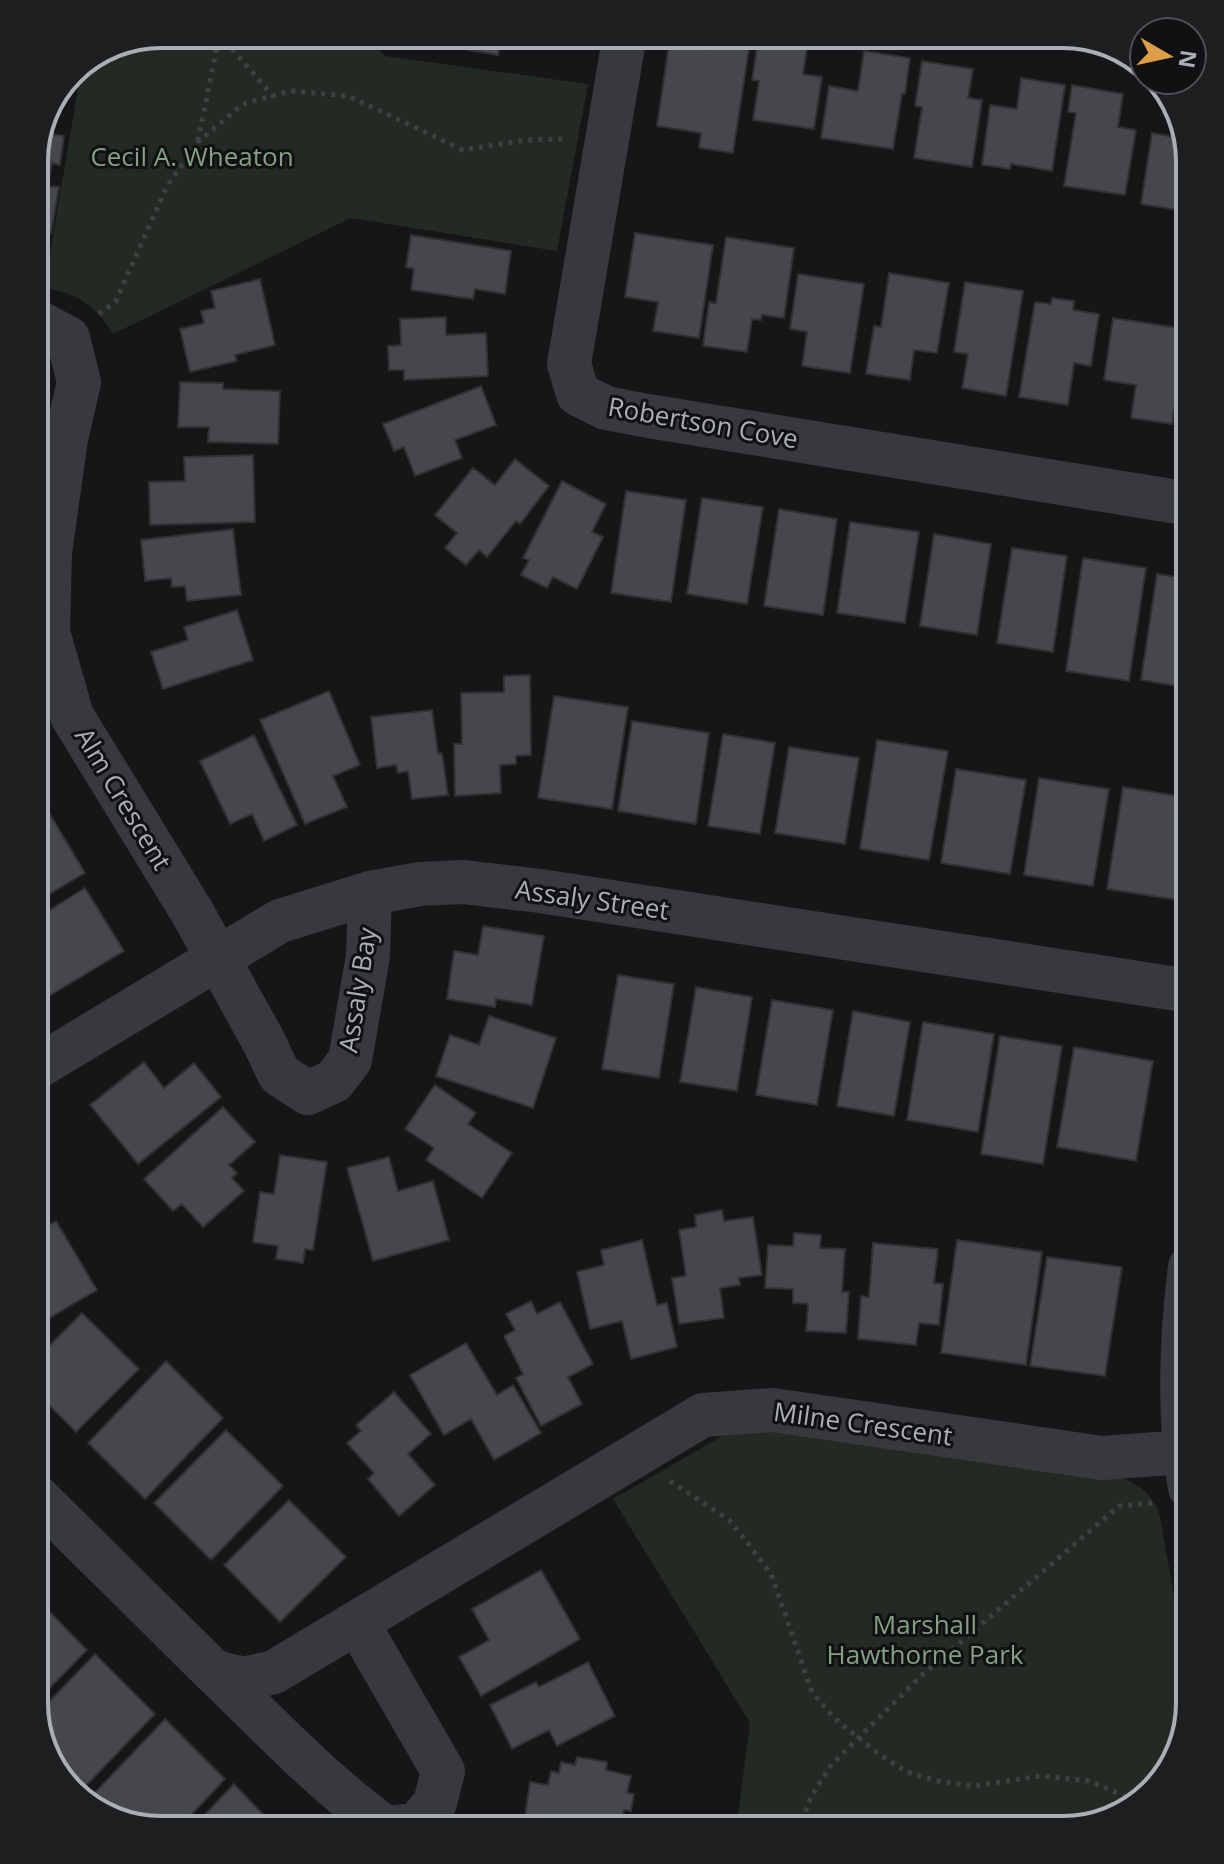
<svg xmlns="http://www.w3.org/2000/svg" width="1224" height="1864" font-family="'Open Sans',sans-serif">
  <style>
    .green { fill: #232a23 }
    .building { fill: #45474a; stroke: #313134; stroke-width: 2 }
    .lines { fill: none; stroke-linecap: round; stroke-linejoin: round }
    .path { stroke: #3e4043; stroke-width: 5; stroke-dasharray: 4 6; stroke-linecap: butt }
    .street { stroke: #38393c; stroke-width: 44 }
    .labels { text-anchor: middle; stroke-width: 6; stroke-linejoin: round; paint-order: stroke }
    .park-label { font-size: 26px; fill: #849f83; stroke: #111113 }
    .street-label { font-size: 26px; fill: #aaafb6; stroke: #111113 }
    .rim { fill: none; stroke: #aaafb6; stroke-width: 4 }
  </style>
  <rect width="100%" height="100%" fill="#161618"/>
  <path class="green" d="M 161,34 L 363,34 L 385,56 L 588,84 L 557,251 L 351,218 L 113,334 C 95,305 77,293 44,288 L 82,66 Z
    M 745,1423 L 1124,1479 C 1142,1485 1155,1499 1160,1516 L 1181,1635 L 1190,1668 L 1190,1704 L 1173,1767 L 1126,1813 L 1091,1823 L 1052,1824 L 1047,1830 L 736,1830 L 750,1723 L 613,1499 Z"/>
  <path class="building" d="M 448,34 L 525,34 L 524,39 L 501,36 L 498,55 L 446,46 Z
    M 706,34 L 751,35 L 733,153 L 699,148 L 701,133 L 657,126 L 669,44 L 704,49 Z
    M 759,35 L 808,42 L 803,74 L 822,77 L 814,129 L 753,120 L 759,81 L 752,80 Z
    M 864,51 L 910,58 L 905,94 L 902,94 L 893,149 L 821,138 L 829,86 L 858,91 Z
    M 922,61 L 973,69 L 968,98 L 982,100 L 972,167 L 914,158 L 922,107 L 915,106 Z
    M 1021,78 L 1065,85 L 1052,171 L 1011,164 L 1010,169 L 982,165 L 990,105 L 1017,109 Z
    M 1072,85 L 1123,94 L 1118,127 L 1136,130 L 1125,195 L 1064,186 L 1076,113 L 1068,112 Z
    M 1178,117 L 1190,161 L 1190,212 L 1141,204 L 1152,133 L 1175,137 Z
    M 48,122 L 53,123 L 51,134 L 64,136 L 60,165 L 52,163 L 48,186 L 59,187 L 51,233 L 34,231 L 34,153 Z
    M 635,233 L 713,245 L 699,338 L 653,331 L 658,302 L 625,297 Z
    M 411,235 L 511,251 L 505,294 L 475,289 L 473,299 L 411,290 L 414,269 L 406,267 Z
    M 726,237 L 794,248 L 784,318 L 762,315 L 761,320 L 752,319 L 747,352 L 703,346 L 709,302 L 716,303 Z
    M 889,273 L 949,283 L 937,353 L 914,350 L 910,380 L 866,374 L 874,326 L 881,327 Z
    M 798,274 L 864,284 L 850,373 L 802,366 L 807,332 L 790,329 Z
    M 260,279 L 275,345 L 235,355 L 237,361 L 190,372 L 180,329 L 204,323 L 201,311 L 215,308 L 211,291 Z
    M 965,282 L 1023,291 L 1006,396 L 962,388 L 968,354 L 954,352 Z
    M 1052,298 L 1074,301 L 1073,310 L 1099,314 L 1091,366 L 1074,363 L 1068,405 L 1019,397 L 1035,302 L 1051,304 Z
    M 446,317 L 446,335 L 486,333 L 488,376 L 404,380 L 404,370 L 389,370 L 388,346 L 401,345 L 400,319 Z
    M 1113,318 L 1186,329 L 1172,424 L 1131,418 L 1136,385 L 1104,380 Z
    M 1190,346 L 1190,424 L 1179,423 Z
    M 180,382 L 223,383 L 223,389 L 280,391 L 278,444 L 208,442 L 209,427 L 178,427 Z
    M 481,386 L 496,425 L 455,440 L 462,458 L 415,476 L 404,447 L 394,451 L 383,424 Z
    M 253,455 L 255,522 L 150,525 L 149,482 L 185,481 L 184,457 Z
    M 515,459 L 549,486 L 520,524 L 516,521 L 487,557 L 479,550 L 466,565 L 445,548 L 457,533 L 435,515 L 473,468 L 495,485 Z
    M 562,481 L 606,504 L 592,532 L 603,537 L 577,589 L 553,577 L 547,588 L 521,575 L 529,560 L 523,558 Z
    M 626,491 L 686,500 L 671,602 L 611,593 Z
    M 702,498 L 763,507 L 747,604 L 687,594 Z
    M 779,509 L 837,519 L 823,615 L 764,606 Z
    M 850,522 L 919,532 L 905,623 L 837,613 Z
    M 233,529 L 241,595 L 187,601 L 185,586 L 172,587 L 171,578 L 145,581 L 141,540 Z
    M 934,534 L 991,544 L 977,635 L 920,626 Z
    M 1012,548 L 1067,556 L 1053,652 L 997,643 Z
    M 1083,558 L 1146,568 L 1129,681 L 1066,671 Z
    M 1157,574 L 1190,579 L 1190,688 L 1141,680 Z
    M 237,610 L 253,660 L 163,689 L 151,652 L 188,640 L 184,627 Z
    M 530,675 L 531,755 L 516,756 L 516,764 L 500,765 L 501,793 L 455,796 L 454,744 L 462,744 L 461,693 L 504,692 L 504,676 Z
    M 329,691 L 360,765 L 333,776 L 347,807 L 305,824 L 260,720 Z
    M 554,696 L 628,707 L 612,809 L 538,798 Z
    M 432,710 L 438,754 L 442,753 L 448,795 L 412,799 L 408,771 L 398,773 L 396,765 L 377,768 L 371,717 Z
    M 632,721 L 709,733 L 696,824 L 618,811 Z
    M 723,734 L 775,743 L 760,834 L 708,826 Z
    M 254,735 L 297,825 L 264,841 L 252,814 L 230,824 L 200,761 Z
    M 877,740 L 948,751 L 929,860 L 860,849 Z
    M 789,747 L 859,758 L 845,844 L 775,833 Z
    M 956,769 L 1026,780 L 1010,874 L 941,863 Z
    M 34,771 L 50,805 L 34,813 Z
    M 1039,778 L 1109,789 L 1093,886 L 1024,875 Z
    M 1123,787 L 1190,798 L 1190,819 L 1178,900 L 1107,889 Z
    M 48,811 L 85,873 L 34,903 L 34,820 Z
    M 85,888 L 124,951 L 34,1005 L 34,920 Z
    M 483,926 L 544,936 L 532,1005 L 496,999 L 495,1007 L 447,999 L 454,951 L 478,955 Z
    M 618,975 L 674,984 L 659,1078 L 602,1069 Z
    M 696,987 L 752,997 L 737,1091 L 680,1082 Z
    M 772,1000 L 833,1010 L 817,1105 L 756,1095 Z
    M 853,1011 L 910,1022 L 894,1116 L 837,1106 Z
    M 489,1016 L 556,1038 L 533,1108 L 436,1076 L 450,1035 L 479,1045 Z
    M 923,1022 L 994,1034 L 978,1132 L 907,1120 Z
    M 1000,1036 L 1062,1046 L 1043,1164 L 981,1154 Z
    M 1074,1047 L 1153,1061 L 1136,1161 L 1057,1147 Z
    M 144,1062 L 164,1088 L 194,1063 L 221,1097 L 138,1164 L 90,1105 Z
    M 435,1085 L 476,1113 L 468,1124 L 512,1153 L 482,1198 L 426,1160 L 434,1148 L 405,1129 Z
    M 223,1107 L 255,1142 L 229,1165 L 237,1173 L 232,1178 L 244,1191 L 203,1227 L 182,1204 L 173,1211 L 144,1179 Z
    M 280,1155 L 327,1162 L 313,1250 L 305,1249 L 303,1263 L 276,1259 L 278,1246 L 253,1242 L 260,1192 L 274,1194 Z
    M 389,1157 L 398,1191 L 433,1181 L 449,1240 L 373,1261 L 347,1168 Z
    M 34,1200 L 44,1217 L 34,1223 Z
    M 722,1210 L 724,1221 L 753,1217 L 762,1275 L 739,1278 L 740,1285 L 720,1288 L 724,1318 L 679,1324 L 672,1278 L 686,1276 L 679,1230 L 696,1227 L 695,1215 Z
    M 56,1221 L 97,1290 L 34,1327 L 34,1234 Z
    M 794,1233 L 821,1235 L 820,1248 L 845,1249 L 842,1292 L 849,1292 L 846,1333 L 806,1331 L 808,1304 L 793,1303 L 793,1289 L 765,1288 L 768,1245 L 793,1246 Z
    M 642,1240 L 657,1305 L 667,1303 L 677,1347 L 631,1359 L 622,1321 L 590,1329 L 577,1272 L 604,1265 L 601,1250 Z
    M 957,1240 L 1042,1252 L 1026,1365 L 941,1353 Z
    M 873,1243 L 938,1249 L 934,1283 L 943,1284 L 939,1325 L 919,1323 L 916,1345 L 858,1339 L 861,1296 L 869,1297 Z
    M 1047,1257 L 1122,1267 L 1105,1376 L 1030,1366 Z
    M 531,1301 L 537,1314 L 560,1302 L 593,1364 L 568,1377 L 582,1404 L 541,1426 L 516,1378 L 523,1374 L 504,1336 L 515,1330 L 506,1314 Z
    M 82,1313 L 139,1369 L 76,1432 L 34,1390 L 34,1361 Z
    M 466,1343 L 497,1395 L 513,1385 L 541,1433 L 494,1460 L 471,1419 L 444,1435 L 410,1375 Z
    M 166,1361 L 223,1418 L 145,1499 L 88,1443 Z
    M 394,1392 L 431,1434 L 408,1454 L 435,1485 L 399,1516 L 368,1479 L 374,1473 L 347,1443 L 361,1431 L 356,1425 Z
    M 226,1430 L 283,1486 L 211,1560 L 154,1503 Z
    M 289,1500 L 346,1557 L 280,1622 L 224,1565 Z
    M 541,1570 L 580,1639 L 481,1696 L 459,1657 L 489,1640 L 472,1609 Z
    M 34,1596 L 87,1650 L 34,1704 Z
    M 95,1654 L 155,1714 L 78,1794 L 51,1766 L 37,1714 Z
    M 588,1662 L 615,1716 L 557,1746 L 549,1730 L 512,1749 L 490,1705 L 536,1682 L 539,1687 Z
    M 165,1719 L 225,1779 L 177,1830 L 153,1830 L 97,1813 L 86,1802 Z
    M 577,1757 L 607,1762 L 606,1770 L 631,1776 L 627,1793 L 634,1794 L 631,1811 L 624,1810 L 620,1830 L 523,1830 L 530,1782 L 548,1785 L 551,1771 L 559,1773 L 561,1762 L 575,1765 Z
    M 234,1784 L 278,1830 L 190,1830 Z"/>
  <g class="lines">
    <path class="path" d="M 219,34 L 273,96
      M 198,141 L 219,36
      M 99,314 L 116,301 L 167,186 L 198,142 L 243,104 L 291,91 L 348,96 L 463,150 L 526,140 L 566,139
      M 670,1481 L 729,1520 L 750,1546 L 771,1574 L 812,1692 L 835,1719 L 879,1754 L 907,1772 L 942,1782 L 973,1786 L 1041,1776 L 1089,1781 L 1138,1802
      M 798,1830 L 811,1797 L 831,1765 L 920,1677 L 1119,1506 L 1153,1503"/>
    <path class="street" d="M 625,34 L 569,364 L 578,394 L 606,408 L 648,416 L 1190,504
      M 34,320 L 68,338 L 79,382 L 66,439 L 50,552 L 48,632 L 72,716 L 192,912 L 264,1042 L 279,1074 L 308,1093 L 334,1081 L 350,1060 L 368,956 L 370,893
      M 34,1069 L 280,921 L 370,893 L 420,884 L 463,882 L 540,891 L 1190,991
      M 1190,1488 C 1178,1415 1181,1339 1190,1267
      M 34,1494 L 214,1672 L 244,1679 L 274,1672 L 703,1415 L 773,1410 L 1102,1458 L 1184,1452
      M 214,1672 C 270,1726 323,1783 386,1828 L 417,1825 L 435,1803 L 443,1771 L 358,1624"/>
  </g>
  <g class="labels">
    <g class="park-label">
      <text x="192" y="166">Cecil A. Wheaton</text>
      <text x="925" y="1634">Marshall<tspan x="925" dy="30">Hawthorne Park</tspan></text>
    </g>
    <g class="street-label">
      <text transform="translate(703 423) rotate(10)" y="9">Robertson Cove</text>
      <text transform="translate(123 799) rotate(59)" y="9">Alm Crescent</text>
      <text transform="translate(592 900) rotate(8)" y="9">Assaly Street</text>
      <text transform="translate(358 990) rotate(-81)" y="9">Assaly Bay</text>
      <text transform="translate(863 1424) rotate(8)" y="9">Milne Crescent</text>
    </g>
  </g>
  <path d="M0 0H1224V1864H0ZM161 48H1063A113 113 0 0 1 1176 161V1703A113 113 0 0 1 1063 1816H161A113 113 0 0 1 48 1703V161A113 113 0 0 1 161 48Z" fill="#1d1e20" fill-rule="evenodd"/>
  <path class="rim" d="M161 48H1063A113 113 0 0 1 1176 161V1703A113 113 0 0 1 1063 1816H161A113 113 0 0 1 48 1703V161A113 113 0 0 1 161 48Z"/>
  <g transform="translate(1168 56) rotate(99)"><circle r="38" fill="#111113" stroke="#4e5054" stroke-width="2"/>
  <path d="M0-6L14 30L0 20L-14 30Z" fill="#de9e48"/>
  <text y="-12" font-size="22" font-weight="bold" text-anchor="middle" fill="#aaafb6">N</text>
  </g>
</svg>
